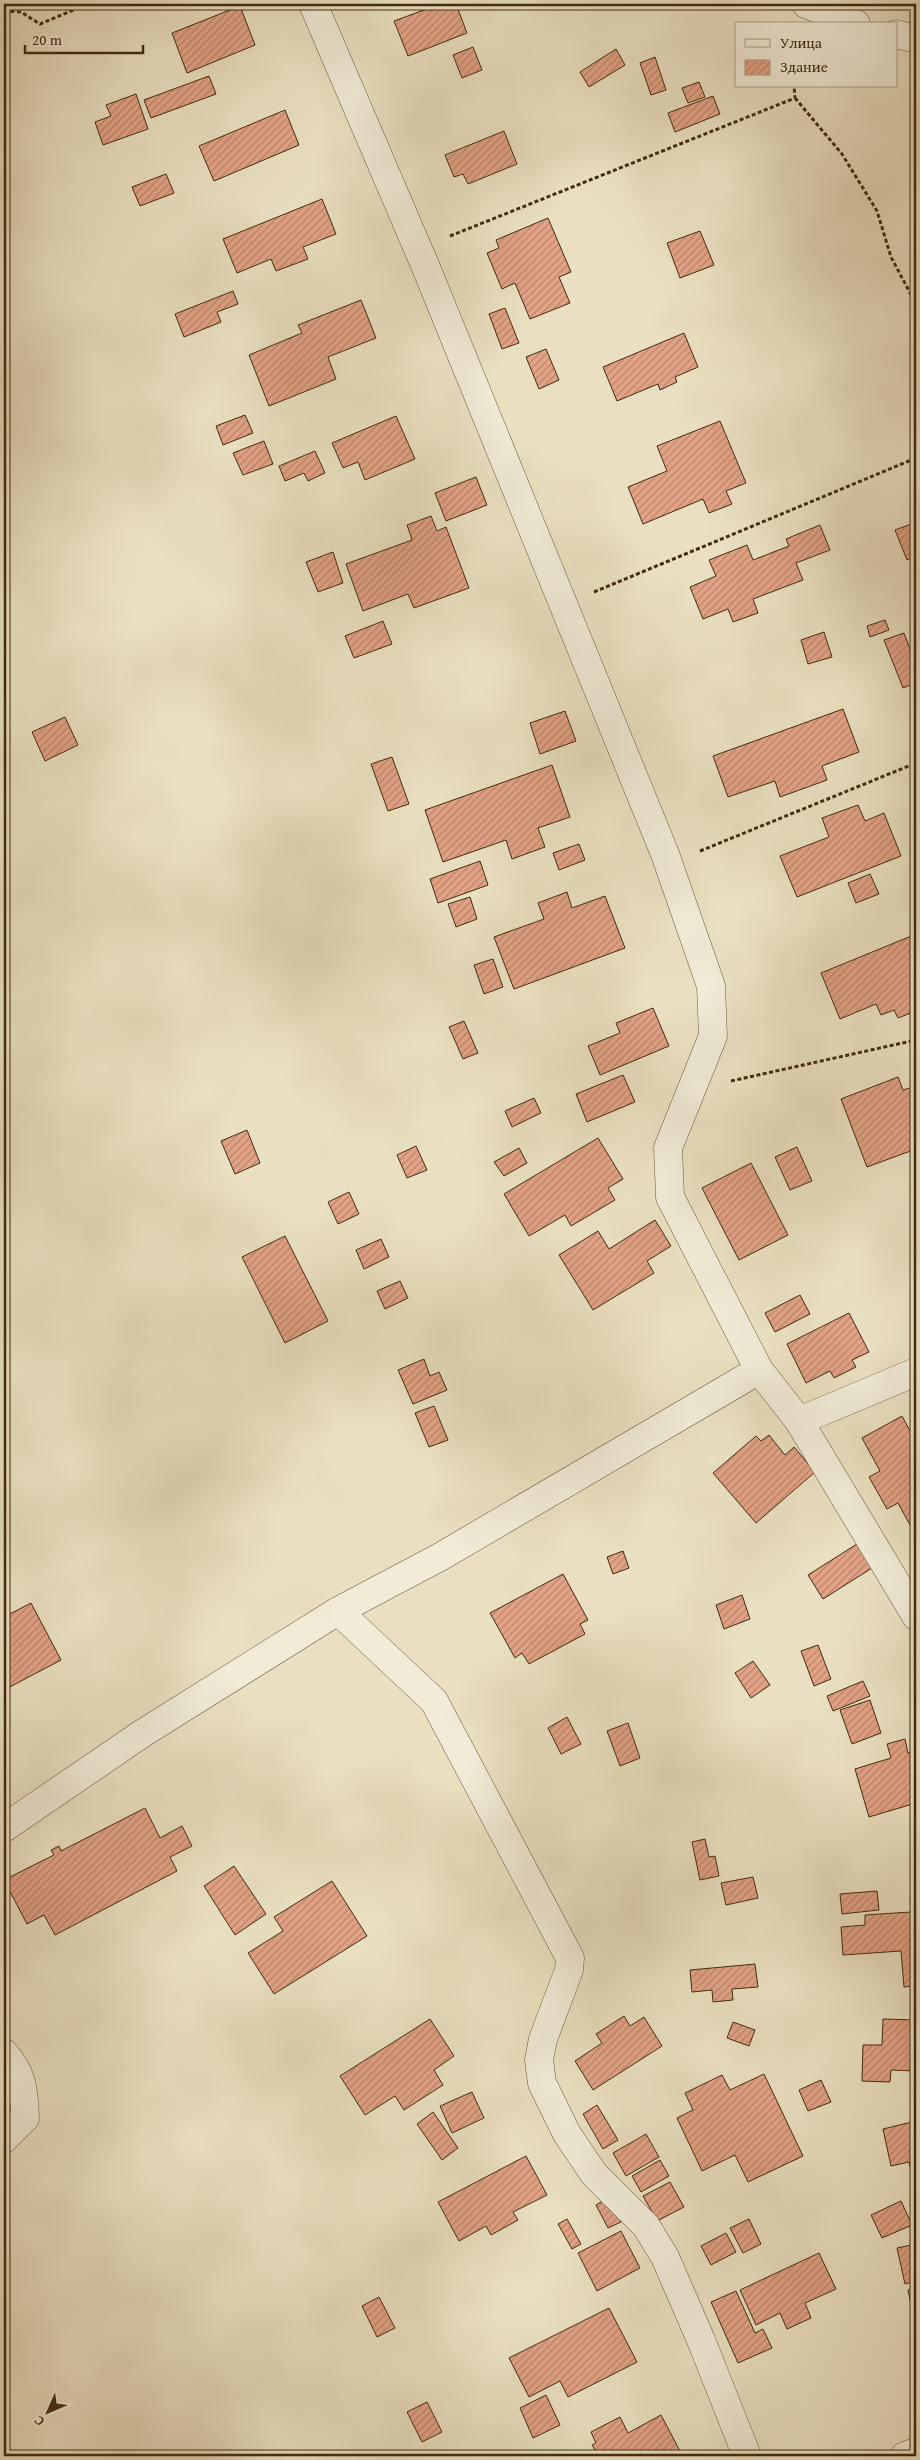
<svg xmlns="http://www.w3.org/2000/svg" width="920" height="2460" font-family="'Gentium Book Plus',serif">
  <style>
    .building { fill: url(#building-hatch); stroke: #412b0e }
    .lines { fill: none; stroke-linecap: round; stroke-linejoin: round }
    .minor-casing { stroke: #6b583b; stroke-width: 29 }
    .path { stroke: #412b0e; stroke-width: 3; stroke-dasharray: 4 2.5; stroke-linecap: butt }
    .minor { stroke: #f1ebd7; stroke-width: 28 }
  </style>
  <defs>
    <pattern id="building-hatch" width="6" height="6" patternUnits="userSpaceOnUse" patternTransform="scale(1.25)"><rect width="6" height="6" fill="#e3a386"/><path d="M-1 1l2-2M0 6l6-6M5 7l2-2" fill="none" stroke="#ba856c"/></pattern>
  </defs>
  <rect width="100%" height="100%" fill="#eae0c1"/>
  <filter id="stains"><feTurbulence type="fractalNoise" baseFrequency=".004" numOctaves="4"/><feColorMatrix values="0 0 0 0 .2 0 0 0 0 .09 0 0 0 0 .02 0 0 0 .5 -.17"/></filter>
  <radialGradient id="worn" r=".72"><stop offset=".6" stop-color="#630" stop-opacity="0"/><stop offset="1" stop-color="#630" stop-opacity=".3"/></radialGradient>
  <path class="building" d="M 421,4 L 456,4 L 467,33 L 408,56 L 394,21 L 424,10 Z
    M 240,6 L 255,45 L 187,73 L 172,33 Z
    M 473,47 L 482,70 L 462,78 L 453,55 Z
    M 616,49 L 625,65 L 589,87 L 580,72 Z
    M 655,57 L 666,90 L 651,95 L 640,63 Z
    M 209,76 L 216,94 L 151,118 L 144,100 Z
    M 699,82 L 705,97 L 688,103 L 682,88 Z
    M 136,94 L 148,129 L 103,145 L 95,122 L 111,116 L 106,105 Z
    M 713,96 L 720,114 L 675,132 L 668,113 Z
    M 285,110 L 299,145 L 214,181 L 199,146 Z
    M 504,131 L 517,164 L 468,184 L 463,174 L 454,177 L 445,155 Z
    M 166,174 L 174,193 L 140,206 L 132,187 Z
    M 322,199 L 336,234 L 303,247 L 308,259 L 276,271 L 271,259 L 237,273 L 223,239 Z
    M 548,218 L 571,272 L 559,277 L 570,303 L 530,319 L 515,283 L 502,289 L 487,253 L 499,248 L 496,240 Z
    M 700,231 L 714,265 L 680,278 L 667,243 Z
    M 233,291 L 238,304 L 217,312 L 221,322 L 184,337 L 175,314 Z
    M 361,300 L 376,338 L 328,357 L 336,379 L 269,406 L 249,355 L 302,333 L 298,325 Z
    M 505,308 L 519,343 L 502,349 L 489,314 Z
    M 684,333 L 698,367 L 675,377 L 677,382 L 660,390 L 658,384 L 617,401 L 603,367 Z
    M 546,349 L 559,380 L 539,389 L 526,357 Z
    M 245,415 L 253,433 L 223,445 L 216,426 Z
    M 396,416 L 415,459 L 365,480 L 358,462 L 343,468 L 332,443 Z
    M 720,421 L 746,483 L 726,491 L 732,504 L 709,513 L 703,499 L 643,524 L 628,487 L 667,471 L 657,446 Z
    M 264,441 L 273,464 L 243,475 L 233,453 Z
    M 315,451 L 325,473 L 308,481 L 304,473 L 285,481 L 279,466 Z
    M 476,477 L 487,505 L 446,521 L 435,493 Z
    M 431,516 L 437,531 L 446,527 L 469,588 L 414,608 L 408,594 L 363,611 L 346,564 L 412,540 L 407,525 Z
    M 914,523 L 916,529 L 916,556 L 907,560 L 895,530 Z
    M 820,525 L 830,550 L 796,563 L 803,580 L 753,599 L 758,613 L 733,622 L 728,609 L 703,619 L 690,587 L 716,576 L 709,560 L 747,545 L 753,560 L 789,546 L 786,539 Z
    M 333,552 L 343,583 L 318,592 L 306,562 Z
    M 885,620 L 889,630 L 870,637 L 867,626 Z
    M 383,621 L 392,644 L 354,658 L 345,636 Z
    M 824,632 L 832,657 L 808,664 L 801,640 Z
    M 904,633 L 916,665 L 916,683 L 903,688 L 884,640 Z
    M 843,709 L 859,752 L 822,766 L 827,780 L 780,797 L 775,781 L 728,797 L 713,756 Z
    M 565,711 L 576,741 L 540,754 L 530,723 Z
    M 65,717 L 78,745 L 45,761 L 32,732 Z
    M 392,757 L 409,804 L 388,811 L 371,764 Z
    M 552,765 L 570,817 L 538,828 L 545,847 L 512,859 L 506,840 L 443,862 L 425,810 Z
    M 858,805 L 865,821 L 884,813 L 901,856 L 797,897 L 780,856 L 829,837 L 822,818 Z
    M 579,844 L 585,860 L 559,870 L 553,853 Z
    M 480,861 L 488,885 L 438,903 L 430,879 Z
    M 870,874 L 879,894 L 856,903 L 848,883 Z
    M 567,892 L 572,908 L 605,896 L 625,948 L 514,989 L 494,937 L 544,919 L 538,903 Z
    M 470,897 L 477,919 L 456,927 L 448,904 Z
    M 916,934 L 916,1011 L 898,1018 L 894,1010 L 881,1015 L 876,1004 L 840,1019 L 821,973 Z
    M 493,959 L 503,987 L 484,994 L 474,965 Z
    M 653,1008 L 669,1046 L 600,1075 L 588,1046 L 620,1033 L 616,1023 Z
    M 464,1021 L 478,1053 L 463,1059 L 449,1027 Z
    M 623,1075 L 635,1102 L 587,1122 L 576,1094 Z
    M 898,1077 L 903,1090 L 916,1086 L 916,1149 L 867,1167 L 841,1099 Z
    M 534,1098 L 541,1113 L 512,1127 L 505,1111 Z
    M 247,1130 L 260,1163 L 235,1174 L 221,1141 Z
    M 598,1138 L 623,1179 L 608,1188 L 615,1200 L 571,1226 L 565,1215 L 529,1236 L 504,1194 Z
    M 416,1146 L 427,1170 L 407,1178 L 397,1155 Z
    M 797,1147 L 812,1181 L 790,1190 L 775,1157 Z
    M 519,1148 L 527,1163 L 504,1176 L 494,1162 Z
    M 751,1163 L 788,1235 L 739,1260 L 702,1188 Z
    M 349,1192 L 359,1214 L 338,1224 L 328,1202 Z
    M 655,1220 L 671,1246 L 647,1261 L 654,1273 L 593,1310 L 559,1255 L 598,1231 L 609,1249 Z
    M 285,1236 L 328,1321 L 285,1343 L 242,1257 Z
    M 381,1239 L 389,1257 L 364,1269 L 356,1250 Z
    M 400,1281 L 408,1298 L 385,1309 L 377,1291 Z
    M 800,1295 L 810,1314 L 775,1332 L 765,1313 Z
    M 849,1313 L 869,1352 L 852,1360 L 856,1367 L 834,1378 L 830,1371 L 806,1383 L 787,1344 Z
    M 424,1359 L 430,1376 L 439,1372 L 447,1390 L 413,1404 L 398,1370 Z
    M 434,1406 L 448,1440 L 429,1447 L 415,1413 Z
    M 902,1416 L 916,1442 L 916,1521 L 910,1525 L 898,1503 L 887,1509 L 869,1477 L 880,1471 L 862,1438 Z
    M 769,1435 L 785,1455 L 794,1447 L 815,1472 L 756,1523 L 713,1473 L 756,1436 L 761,1441 Z
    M 857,1544 L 872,1568 L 823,1599 L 808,1575 Z
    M 623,1551 L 629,1568 L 613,1574 L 607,1557 Z
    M 563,1574 L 588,1620 L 580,1624 L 585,1634 L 529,1664 L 522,1653 L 515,1658 L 490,1613 Z
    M 742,1595 L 750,1619 L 724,1629 L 716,1605 Z
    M 31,1603 L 61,1660 L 4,1690 L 4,1617 Z
    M 818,1645 L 831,1679 L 814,1686 L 801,1651 Z
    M 753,1661 L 770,1685 L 751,1698 L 735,1673 Z
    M 863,1681 L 870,1696 L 833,1711 L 827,1696 Z
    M 870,1700 L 881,1733 L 852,1744 L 840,1710 Z
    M 567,1717 L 581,1744 L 561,1754 L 548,1728 Z
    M 628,1723 L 640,1758 L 620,1766 L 607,1731 Z
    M 905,1739 L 908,1753 L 916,1750 L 916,1803 L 869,1817 L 855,1769 L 891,1758 L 887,1744 Z
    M 145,1808 L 160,1838 L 182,1826 L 192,1846 L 170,1857 L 177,1871 L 55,1935 L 44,1915 L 27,1924 L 4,1880 L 54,1855 L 51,1850 L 59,1846 L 61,1851 Z
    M 705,1839 L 709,1857 L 715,1856 L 719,1876 L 700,1880 L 692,1842 Z
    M 234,1866 L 266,1914 L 235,1935 L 204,1886 Z
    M 753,1877 L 758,1898 L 726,1905 L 721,1883 Z
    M 332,1881 L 367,1936 L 274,1994 L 248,1953 L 283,1931 L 274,1917 Z
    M 877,1891 L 879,1910 L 842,1914 L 840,1894 Z
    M 916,1898 L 916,1986 L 904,1987 L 901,1951 L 843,1955 L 841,1927 L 865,1925 L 865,1915 L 911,1912 L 910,1899 Z
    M 755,1964 L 758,1987 L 732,1989 L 733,2000 L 713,2002 L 712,1990 L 692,1992 L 690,1970 Z
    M 624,2016 L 630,2026 L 644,2017 L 662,2046 L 593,2090 L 575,2061 L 602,2043 L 596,2034 Z
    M 430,2019 L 454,2056 L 434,2070 L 443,2085 L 404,2110 L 395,2096 L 365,2115 L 340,2076 Z
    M 883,2019 L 916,2020 L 916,2071 L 891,2070 L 890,2082 L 862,2081 L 863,2045 L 882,2045 Z
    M 733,2022 L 755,2030 L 749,2046 L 727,2038 Z
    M 764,2074 L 803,2156 L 748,2182 L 735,2155 L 702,2171 L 677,2118 L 693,2110 L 685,2093 L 722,2075 L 730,2090 Z
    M 821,2080 L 831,2102 L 808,2111 L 799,2090 Z
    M 472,2092 L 484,2118 L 452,2133 L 440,2106 Z
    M 597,2105 L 618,2140 L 603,2149 L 583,2114 Z
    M 433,2112 L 458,2148 L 442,2160 L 417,2124 Z
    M 916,2121 L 916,2178 L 913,2179 L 909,2162 L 891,2166 L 883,2129 Z
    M 646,2134 L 659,2157 L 626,2176 L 613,2153 Z
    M 526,2156 L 547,2195 L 513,2212 L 518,2220 L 491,2235 L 486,2226 L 459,2241 L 438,2202 Z
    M 660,2160 L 669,2176 L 641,2192 L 632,2176 Z
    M 670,2182 L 684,2207 L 657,2221 L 643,2196 Z
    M 608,2198 L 621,2222 L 608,2228 L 596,2205 Z
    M 901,2201 L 912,2225 L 882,2238 L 871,2215 Z
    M 567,2219 L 581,2244 L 572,2249 L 558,2224 Z
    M 749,2219 L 761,2244 L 743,2253 L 730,2228 Z
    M 621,2231 L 640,2268 L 597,2291 L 578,2253 Z
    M 726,2233 L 736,2252 L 711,2265 L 701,2246 Z
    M 916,2244 L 916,2281 L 905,2284 L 897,2248 Z
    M 819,2253 L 836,2289 L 805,2303 L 811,2318 L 787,2329 L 780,2313 L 756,2325 L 740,2290 Z
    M 916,2288 L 916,2329 L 908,2290 Z
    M 736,2291 L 755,2333 L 763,2329 L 772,2348 L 738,2363 L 711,2302 Z
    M 379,2297 L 395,2328 L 377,2337 L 362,2306 Z
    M 609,2308 L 637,2362 L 568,2397 L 560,2381 L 529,2397 L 509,2358 Z
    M 546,2395 L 560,2425 L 533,2438 L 520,2408 Z
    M 427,2402 L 442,2432 L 422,2442 L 407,2412 Z
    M 661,2415 L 682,2455 L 583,2456 L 595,2450 L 592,2445 L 596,2443 L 591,2432 L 620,2417 L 628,2433 Z"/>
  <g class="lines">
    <defs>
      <path id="minor" d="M 313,4 L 427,270 L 665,854 L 711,986 L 713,1036 L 668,1148 L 670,1197 L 759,1370 L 799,1421 L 916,1616
        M 806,4 L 856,24
        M 896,34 L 916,39
        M 799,1421 L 916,1372
        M 338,1611 L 434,1701 L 570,1958 L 569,1970 L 543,2039 L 539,2060 L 542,2083 L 567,2134 L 594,2174 L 646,2226 L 665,2257 L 701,2340 L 747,2456
        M 4,1828 L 143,1733 L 338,1611 L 440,1557 L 759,1370
        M 4,2053 C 23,2074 24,2091 25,2118 L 4,2139
        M 905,2456 L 916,2452"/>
    </defs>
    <use href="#minor" class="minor-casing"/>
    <path class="path" d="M 4,11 L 21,12 L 40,24 L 88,4
      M 795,98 L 842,154 L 877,211 L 891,257 L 916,304
      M 450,236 L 795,98 L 794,86
      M 594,592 L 916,458
      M 700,851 L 916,763
      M 731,1081 L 916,1040"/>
    <use href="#minor" class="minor"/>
  </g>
  <rect width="920" height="2460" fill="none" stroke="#eae0c1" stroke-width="20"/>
  <rect x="5" y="5" width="910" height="2450" fill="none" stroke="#412b0e" stroke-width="2.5"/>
  <rect x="10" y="10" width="900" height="2440" fill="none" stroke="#412b0e"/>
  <rect x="735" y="22" width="162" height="65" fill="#f1ebd7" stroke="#ab9e87"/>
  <rect x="745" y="39" width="25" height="8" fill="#f1ebd7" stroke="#ab9e87"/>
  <text x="780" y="48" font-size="15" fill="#412b0e">Улица</text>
  <rect x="745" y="60" width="25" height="15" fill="url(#building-hatch)" stroke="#ab9e87"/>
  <text x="780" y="72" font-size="15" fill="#412b0e">Здание</text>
  <g transform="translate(48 2412) rotate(225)" stroke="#f1ebd7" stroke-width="4" paint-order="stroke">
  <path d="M0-4L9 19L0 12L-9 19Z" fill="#412b0e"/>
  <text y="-8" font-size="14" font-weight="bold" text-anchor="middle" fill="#412b0e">С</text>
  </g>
  <path d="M25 45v8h118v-8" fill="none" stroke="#412b0e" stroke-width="2.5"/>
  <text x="32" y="45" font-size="15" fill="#412b0e" stroke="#f1ebd7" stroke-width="4" paint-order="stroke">20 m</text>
  <rect width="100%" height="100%" filter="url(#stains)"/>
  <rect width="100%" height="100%" fill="url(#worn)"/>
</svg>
